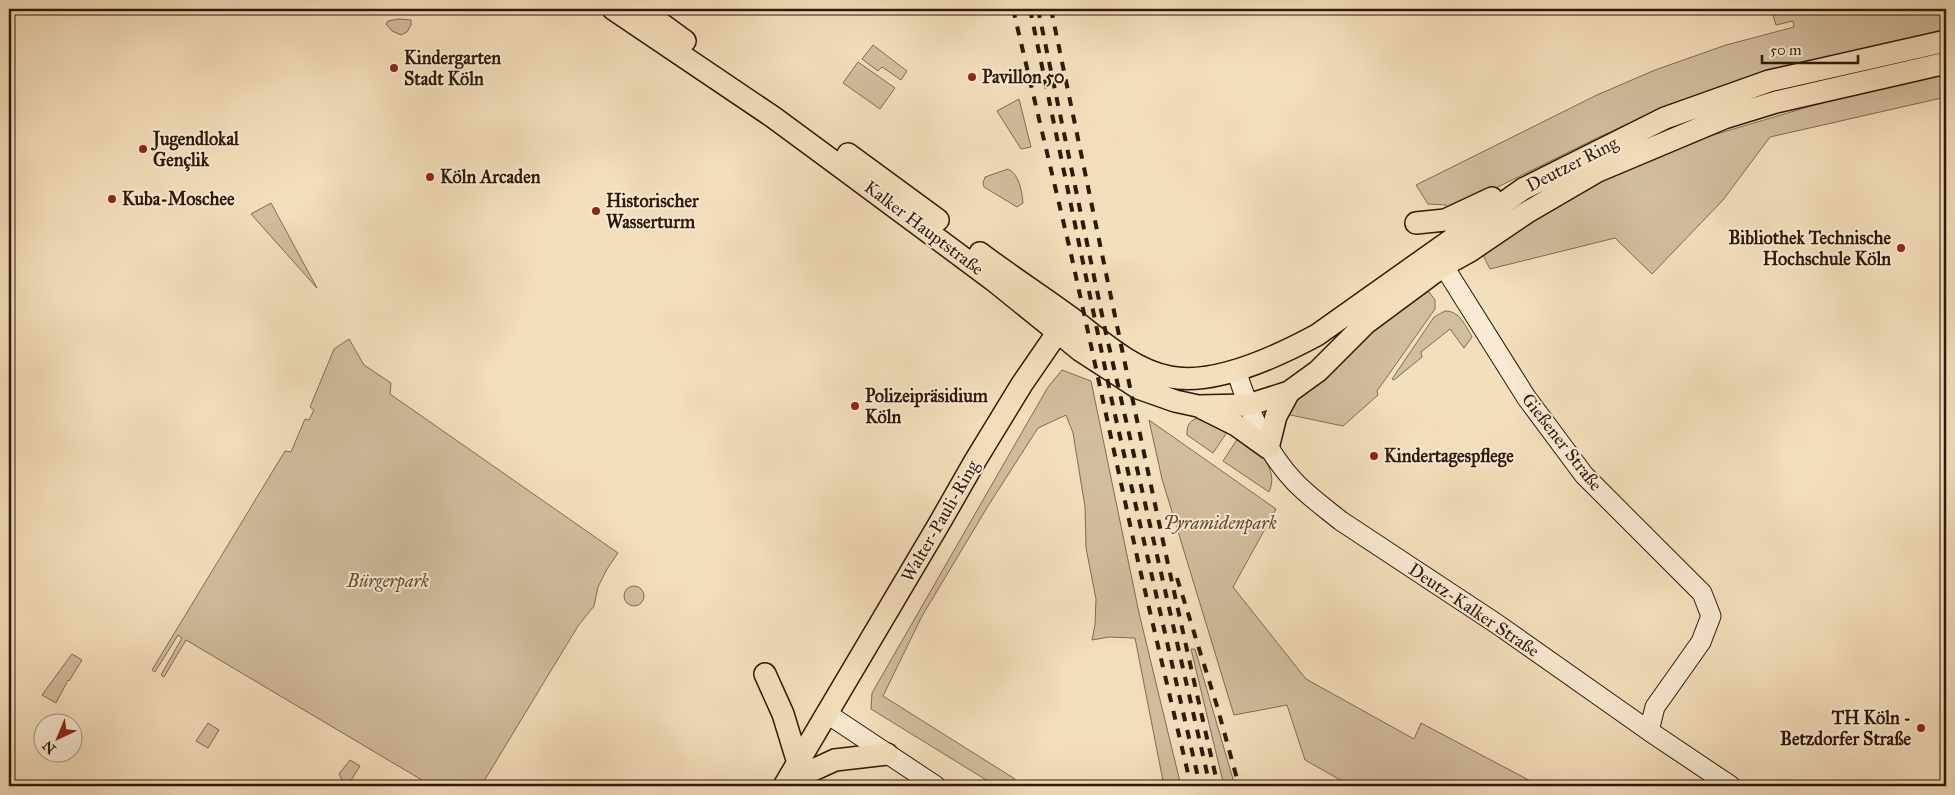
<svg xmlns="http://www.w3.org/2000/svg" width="1955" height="795" font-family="'IM FELL Great Primer',serif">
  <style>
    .green { fill: #d2bd9e; stroke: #806b54 }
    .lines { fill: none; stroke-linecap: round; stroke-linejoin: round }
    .secondary-casing { stroke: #2d1909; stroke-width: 21 }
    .primary-casing { stroke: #2d1909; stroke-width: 24 }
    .secondary { stroke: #f8ead3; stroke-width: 19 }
    .primary { stroke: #f4dfbc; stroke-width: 21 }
    .rail { stroke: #2d1909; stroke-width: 4; stroke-dasharray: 9 9; stroke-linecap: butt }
    .poi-dot { fill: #8f2418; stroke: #f8ead3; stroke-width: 2 }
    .labels { text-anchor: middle; stroke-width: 4; stroke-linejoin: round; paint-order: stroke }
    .poi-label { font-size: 18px; font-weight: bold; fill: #2d1909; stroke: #f8ead3; text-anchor: start }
    .street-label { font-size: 18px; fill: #2d1909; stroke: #f8ead3 }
    .park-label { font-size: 18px; font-style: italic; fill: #5f4a36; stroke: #f8ead3 }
  </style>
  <rect width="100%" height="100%" fill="#f4dfbc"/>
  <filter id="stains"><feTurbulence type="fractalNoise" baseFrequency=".004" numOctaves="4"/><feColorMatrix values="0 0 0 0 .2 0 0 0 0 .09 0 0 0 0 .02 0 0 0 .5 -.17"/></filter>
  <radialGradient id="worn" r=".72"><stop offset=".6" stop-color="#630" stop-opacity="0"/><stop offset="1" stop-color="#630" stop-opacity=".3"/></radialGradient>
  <path class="green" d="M 1771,9 L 1946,9 L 1946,30 L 1868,47 L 1764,75 L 1663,108 L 1597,138 L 1449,211 L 1446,205 L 1428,204 L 1416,185 L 1597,95 L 1655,70 L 1726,45 L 1794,27 L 1793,21 L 1776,25 Z
    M 399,19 L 411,20 L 411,25 L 407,32 L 401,35 L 392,31 L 386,24 L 388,21 Z
    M 873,45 L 907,71 L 901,80 L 882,67 L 878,71 L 862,59 Z
    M 858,62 L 895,88 L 880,109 L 843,83 Z
    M 1946,73 L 1946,97 L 1770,137 L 1723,200 L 1652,274 L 1615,238 L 1490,269 L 1482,253 L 1518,229 L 1612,174 L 1683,144 L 1882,85 Z
    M 1019,99 L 1031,147 L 1021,149 L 997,111 Z
    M 1008,169 C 1019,174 1022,191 1023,203 L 1017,207 L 984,187 L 983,183 L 985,177 Z
    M 271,203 L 317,288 L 251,214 Z
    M 1422,291 L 1429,292 L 1435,300 L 1435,309 L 1377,391 L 1378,395 L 1343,426 L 1281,413 L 1364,336 Z
    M 1445,311 C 1460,311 1465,325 1472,337 L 1464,348 L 1450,329 L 1421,352 L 1422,357 L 1394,380 L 1392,379 L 1434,317 Z
    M 349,339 L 364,365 L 391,383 L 390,394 L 618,553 L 607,569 L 598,587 L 594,606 L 578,626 L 481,786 L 432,786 L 186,640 L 164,677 L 161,675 L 182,638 L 178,635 L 155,672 L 152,670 L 285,451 L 291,452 L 305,419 L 309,420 L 314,410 L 310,407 L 334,349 Z
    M 1062,370 L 1091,381 L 1139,613 L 1181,786 L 1164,786 L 1135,638 L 1109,637 L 1092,640 L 1095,625 L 1096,599 L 1086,548 L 1085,507 L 1073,433 L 1066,415 L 1038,428 L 988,506 L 922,616 L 883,696 L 1015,779 L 1010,786 L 996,786 L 871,709 L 872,693 L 1048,387 Z
    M 1197,418 L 1208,419 L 1230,428 L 1213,453 L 1187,435 C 1187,426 1188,422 1197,418 Z
    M 1149,420 L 1276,509 L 1233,587 L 1306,679 L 1414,739 L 1421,723 L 1540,786 L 1351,786 L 1305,760 L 1287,705 L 1234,715 L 1162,479 Z
    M 1240,435 C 1256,449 1280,468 1269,492 L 1223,461 Z
    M624 596a10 10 0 1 1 20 0a10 10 0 1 1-20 0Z
    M 1191,649 L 1195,649 L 1235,786 L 1224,786 Z
    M 72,654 L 82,660 L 69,681 L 68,680 L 56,703 L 42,695 Z
    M 208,723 L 219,730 L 208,748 L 196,741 Z
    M 350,760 L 360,766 L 350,782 L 342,780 L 339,774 Z"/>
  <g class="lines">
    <defs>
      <path id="secondary" d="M 1436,254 L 1526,397 L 1584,475 L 1702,593 L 1711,616 L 1701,642 L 1655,707 L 1649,731
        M 1236,370 C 1249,411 1265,450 1294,481 C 1308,496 1325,508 1341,521 L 1497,624 L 1649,731 L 1731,786
        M 826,713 L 936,786"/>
      <path id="primary" d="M 613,9 L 773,117 L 830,159 L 993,280 L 1081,351 L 1138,388 L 1175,401 L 1198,406 L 1248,405 L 1289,392 L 1318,371 L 1366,323 L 1443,266 L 1470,251 L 1526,213 L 1598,171 L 1724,118 L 1776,102 L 1946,63
        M 641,9 L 685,41
        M 848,154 L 938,220
        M 1416,223 L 1445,220 L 1492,198
        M 980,253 C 1009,275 1040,295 1070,317 C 1099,339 1132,370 1170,377 C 1215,386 1278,356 1317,335 L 1523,189 L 1665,118 L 1769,81 L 1946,41
        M 1202,408 L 1236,425 L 1268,448 L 1276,416 L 1289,392
        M 765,674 L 783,714 L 798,763
        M 787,782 L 835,760 L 887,754
        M 784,786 L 939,524 L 975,461 L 1022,384 L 1066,320"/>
    </defs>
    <use href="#secondary" class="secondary-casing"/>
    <use href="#primary" class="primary-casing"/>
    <use href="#secondary" class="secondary"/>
    <use href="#primary" class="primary"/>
    <path class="rail" d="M 1013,9 L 1071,254 L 1138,561 L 1191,786
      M 1030,9 L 1113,406 L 1200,786
      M 1038,9 L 1105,329 L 1210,786
      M 1051,9 C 1105,268 1158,528 1218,786
      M 1177,578 L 1217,706 L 1239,786"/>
  </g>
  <g class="poi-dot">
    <circle cx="394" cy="68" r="5"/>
    <circle cx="972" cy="77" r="5"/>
    <circle cx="143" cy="149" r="5"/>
    <circle cx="430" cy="177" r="5"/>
    <circle cx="112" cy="199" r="5"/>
    <circle cx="596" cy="211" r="5"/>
    <circle cx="1901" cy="248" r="5"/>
    <circle cx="855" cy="406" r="5"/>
    <circle cx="1374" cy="456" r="5"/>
    <circle cx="1921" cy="728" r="5"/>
  </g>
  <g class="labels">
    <g class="poi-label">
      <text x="404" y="64">Kindergarten<tspan x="404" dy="21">Stadt Köln</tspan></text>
      <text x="982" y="83">Pavillon 50</text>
      <text x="153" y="145">Jugendlokal<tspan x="153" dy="21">Gençlik</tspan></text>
      <text x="440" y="183">Köln Arcaden</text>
      <text x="122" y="205">Kuba-Moschee</text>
      <text x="606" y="207">Historischer<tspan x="606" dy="21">Wasserturm</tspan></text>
      <text x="1891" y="244" text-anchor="end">Bibliothek Technische<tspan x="1891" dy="21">Hochschule Köln</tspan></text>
      <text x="865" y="402">Polizeipräsidium<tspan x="865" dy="21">Köln</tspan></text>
      <text x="1384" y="462">Kindertagespflege</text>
      <text x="1911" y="724" text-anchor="end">TH Köln -<tspan x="1911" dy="21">Betzdorfer Straße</tspan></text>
    </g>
    <g class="street-label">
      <text transform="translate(1572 164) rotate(-27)" y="6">Deutzer Ring</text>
      <text transform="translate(924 228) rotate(37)" y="6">Kalker Hauptstraße</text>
      <text transform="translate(1562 442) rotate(52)" y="6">Gießener Straße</text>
      <text transform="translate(940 521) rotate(-60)" y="6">Walter-Pauli-Ring</text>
      <text transform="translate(1474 610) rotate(34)" y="6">Deutz-Kalker Straße</text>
    </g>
    <g class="park-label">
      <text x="1220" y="529">Pyramidenpark</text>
      <text x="388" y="587">Bürgerpark</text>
    </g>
  </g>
  <rect width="1955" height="795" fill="none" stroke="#f4dfbc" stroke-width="30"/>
  <rect x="10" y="10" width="1935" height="775" fill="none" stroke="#2d1909" stroke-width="2.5"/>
  <rect x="15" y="15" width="1925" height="765" fill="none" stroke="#2d1909"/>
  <g transform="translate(58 738) rotate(224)"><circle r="24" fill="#f8ead3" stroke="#a79682"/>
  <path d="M0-4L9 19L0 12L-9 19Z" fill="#8f2418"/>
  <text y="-8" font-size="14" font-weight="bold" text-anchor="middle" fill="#2d1909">N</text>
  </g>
  <path d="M1762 55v8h96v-8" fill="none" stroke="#2d1909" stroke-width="2.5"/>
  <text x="1770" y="55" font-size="15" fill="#2d1909" stroke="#f8ead3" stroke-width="4" paint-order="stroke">50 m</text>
  <rect width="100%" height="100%" filter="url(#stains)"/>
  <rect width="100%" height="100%" fill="url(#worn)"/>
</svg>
